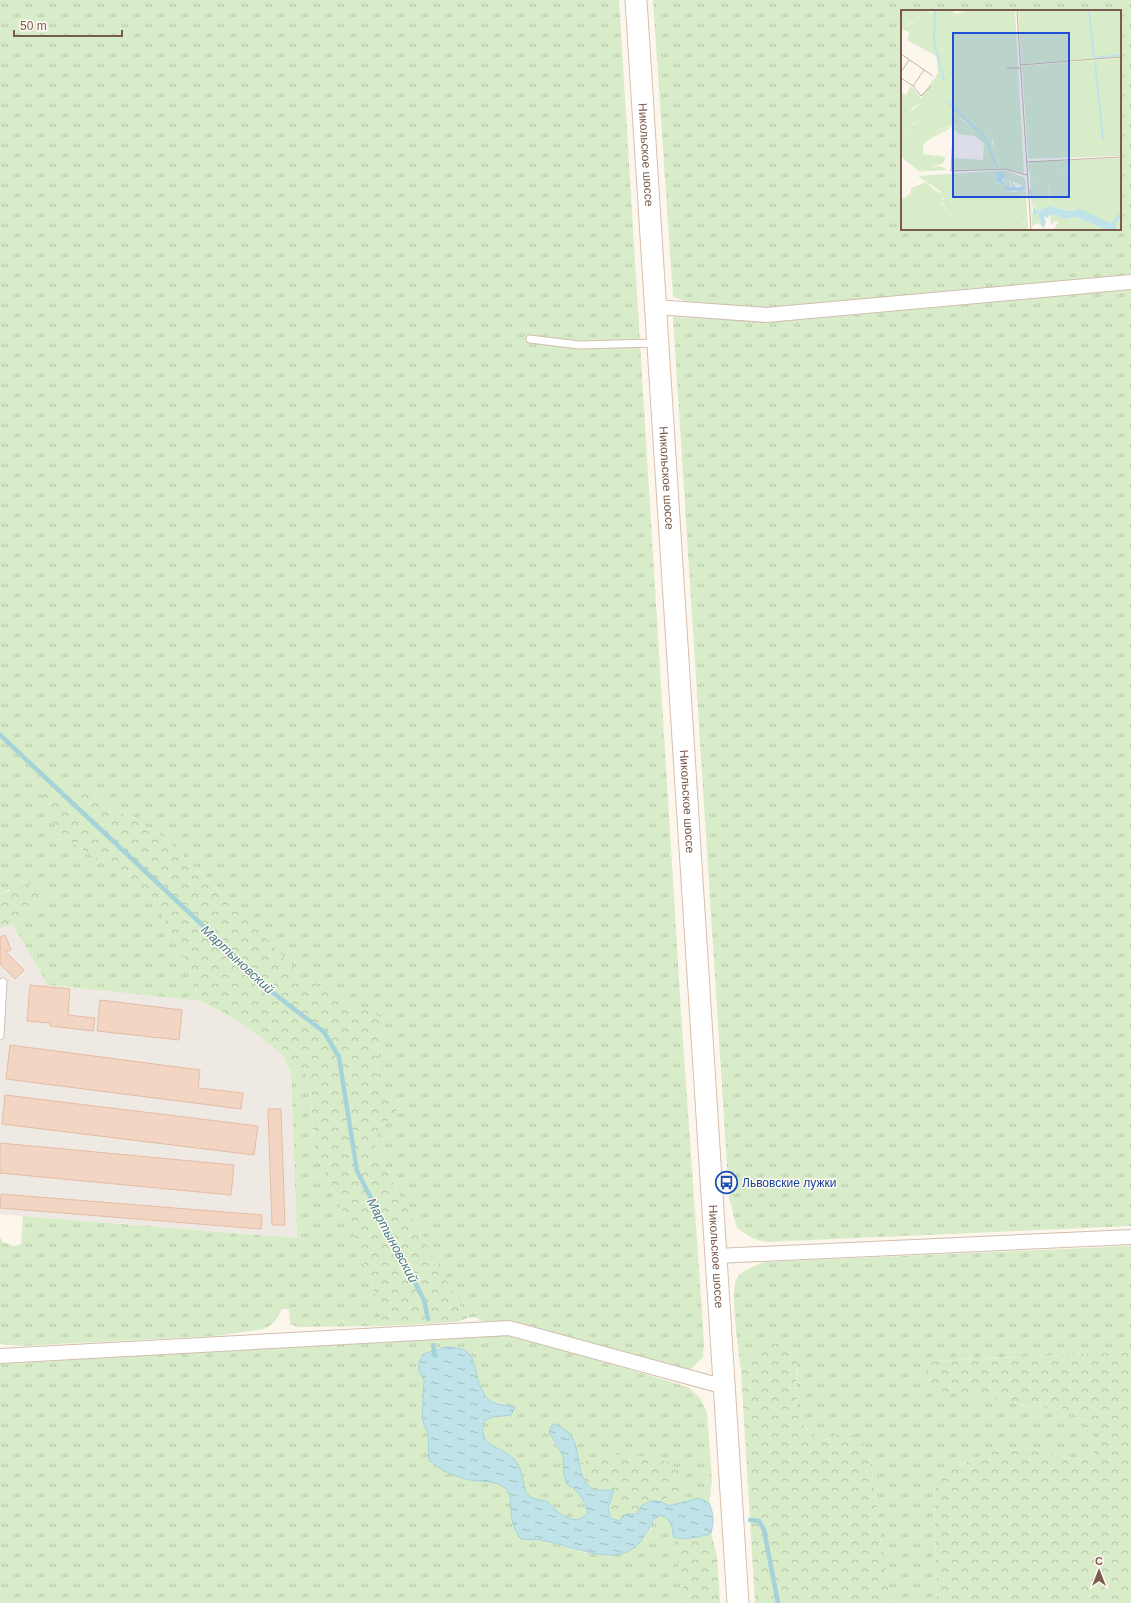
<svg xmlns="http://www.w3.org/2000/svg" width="1131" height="1603" font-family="Arial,sans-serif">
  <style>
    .industrial { fill: #efe9e4 }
    .grass { fill: url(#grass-tufts); fill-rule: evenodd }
    .forest { fill: url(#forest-crowns) }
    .water { fill: url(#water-ripples); stroke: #a5d3da }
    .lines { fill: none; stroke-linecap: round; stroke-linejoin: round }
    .stream { stroke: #a5d3da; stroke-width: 4.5 }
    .building { fill: #f3d5c3; stroke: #e6bba3 }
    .service-casing { stroke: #d1beb0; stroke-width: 9 }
    .minor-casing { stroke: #d1beb0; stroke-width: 16 }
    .secondary-casing { stroke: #d6c0b0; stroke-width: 23 }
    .service { stroke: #fff; stroke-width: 7 }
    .minor { stroke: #fff; stroke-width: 14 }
    .secondary { stroke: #fff; stroke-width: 21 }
    .labels { text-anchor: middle; stroke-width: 3; stroke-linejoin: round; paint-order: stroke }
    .street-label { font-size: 12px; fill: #7a5c4d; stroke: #fffaf3 }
    .transit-label { font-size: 12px; fill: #164399; stroke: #fffaf3; text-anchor: start }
    .water-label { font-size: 13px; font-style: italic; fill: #437c86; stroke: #fffaf3 }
    .inset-river { fill: none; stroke: #bfe3e8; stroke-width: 2 }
    .inset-road { fill: none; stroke: #c5b3a7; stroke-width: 1 }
    .view { fill: #1d4ed8; fill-opacity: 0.15; stroke: #1d4ed8; stroke-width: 2 }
    .inset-edge { fill: none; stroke: #7a5c4d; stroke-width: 2 }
  </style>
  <defs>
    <pattern id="grass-tufts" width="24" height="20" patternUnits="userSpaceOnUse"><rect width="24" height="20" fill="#d8ecc9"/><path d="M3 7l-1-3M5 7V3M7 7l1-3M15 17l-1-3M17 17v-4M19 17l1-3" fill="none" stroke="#b4c2a5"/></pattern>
    <pattern id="forest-crowns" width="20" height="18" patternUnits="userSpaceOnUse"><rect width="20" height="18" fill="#d8ecc9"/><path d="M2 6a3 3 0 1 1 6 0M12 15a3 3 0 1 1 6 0" fill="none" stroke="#b4c2a5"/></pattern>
    <pattern id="water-ripples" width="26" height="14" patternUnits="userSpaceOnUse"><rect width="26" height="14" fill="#bfe3e8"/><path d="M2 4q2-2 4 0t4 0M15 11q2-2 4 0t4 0" fill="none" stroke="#a0bbbe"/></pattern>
  </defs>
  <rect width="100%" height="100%" fill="#fdf6ec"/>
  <path class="industrial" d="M 12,924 L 48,985 L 201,1001 L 237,1020 L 282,1054 L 291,1073 L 297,1238 L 0,1214 L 0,929 Z"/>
  <path class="grass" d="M 0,0 L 619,0 L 681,1012 L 704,1341 L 703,1357 L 689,1371 L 673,1368 L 530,1326 L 482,1321 L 475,1317 L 467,1318 L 401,1198 L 375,1146 L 377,1134 L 402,1104 L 377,1086 L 378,1053 L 384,1019 L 338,998 L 299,974 L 234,904 L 163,837 L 86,792 L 58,833 L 152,896 L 183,955 L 201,1001 L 48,985 L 12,924 L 39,908 L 9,890 L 0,894 Z
    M 653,0 L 1131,0 L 1131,278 L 767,309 L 695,304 L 673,297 ZM 902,11 L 1120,11 L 1120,229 L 902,229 Z
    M 1131,289 L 1131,1226 L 766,1242 L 752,1238 L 737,1228 L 729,1197 L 673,317 L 766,322 Z
    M 304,1068 L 310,1091 L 315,1152 L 354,1235 L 375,1294 L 383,1326 L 298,1327 L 290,1324 L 289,1309 L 282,1309 L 274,1323 L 264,1329 L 215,1336 L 20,1346 L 0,1344 L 0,1237 L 3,1242 L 14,1246 L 21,1244 L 23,1216 L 297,1238 L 291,1073 Z
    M 1131,1246 L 1131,1352 L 932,1361 L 960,1395 L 1001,1399 L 1024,1406 L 1065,1409 L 1084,1421 L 1098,1437 L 1092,1457 L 1074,1459 L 1053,1454 L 1035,1448 L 996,1451 L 977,1457 L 960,1465 L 934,1491 L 937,1603 L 890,1603 L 870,1457 L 852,1435 L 838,1434 L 826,1440 C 818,1436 809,1433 803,1425 C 793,1413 797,1382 798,1367 L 757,1347 L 741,1370 C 739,1352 730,1294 736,1280 C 741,1270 755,1266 764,1262 Z
    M 514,1335 L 688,1387 L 700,1398 L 707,1413 L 712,1481 L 709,1503 L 699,1498 L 669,1506 L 660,1501 L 679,1494 L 605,1455 L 580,1463 L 574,1443 L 553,1441 L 563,1456 L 564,1475 L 567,1484 C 579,1490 583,1501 588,1513 C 585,1515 582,1518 580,1519 C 568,1523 554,1509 547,1501 C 541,1500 534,1500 529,1496 C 521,1489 524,1470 514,1459 C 501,1445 478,1448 484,1421 L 492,1417 L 511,1415 L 505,1404 C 478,1401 479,1382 473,1360 C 457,1348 455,1345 435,1349 L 419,1371 L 424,1379 L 422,1416 L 424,1425 L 428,1433 L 429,1459 C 441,1471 459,1478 476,1481 C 485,1482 497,1481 505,1488 C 515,1496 509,1512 513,1523 C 514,1529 518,1534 521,1539 L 548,1541 L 585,1553 L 594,1553 L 645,1537 L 651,1529 L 653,1519 L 661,1515 L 669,1519 L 673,1527 L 673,1537 L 681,1581 L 686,1603 L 0,1603 L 0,1364 Z"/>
  <path class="forest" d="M 86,792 L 163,837 L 234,904 L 299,974 L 338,998 L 384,1019 L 378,1053 L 377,1086 L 402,1104 L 377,1134 L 375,1146 L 401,1198 L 467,1318 L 458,1322 L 383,1326 L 375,1294 L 354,1235 L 315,1152 L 310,1091 L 304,1068 L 291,1073 L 282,1054 L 237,1020 L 201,1001 L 183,955 L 152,896 L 58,833 L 40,793 Z
    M 35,883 L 47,890 L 39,908 L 12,924 L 0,929 L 0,894 Z
    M 769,1340 L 787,1342 L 798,1352 C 798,1370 792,1411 803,1425 C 809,1433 818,1436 826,1440 L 838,1434 L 852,1435 L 864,1444 L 870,1457 L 890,1603 L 755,1603 L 741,1370 L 757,1347 Z
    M 1131,1352 L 1131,1603 L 937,1603 L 934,1491 L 944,1474 L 977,1457 L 996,1451 L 1035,1448 L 1053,1454 L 1074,1459 L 1092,1457 L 1098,1438 L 1084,1421 L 1065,1409 L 1024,1406 L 1001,1399 L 960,1395 L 939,1391 L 922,1378 L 933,1361 Z
    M 605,1455 C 622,1455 670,1454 679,1472 C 683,1479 681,1487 679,1494 L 660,1501 L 649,1501 L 641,1506 L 637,1514 L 626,1514 L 619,1521 L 610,1518 L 608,1508 L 614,1490 L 594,1490 L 586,1483 L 580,1463 Z
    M 711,1533 L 717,1556 L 720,1603 L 686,1603 L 681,1581 L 673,1537 C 686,1540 698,1538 711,1533 Z"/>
  <path class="water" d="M 445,1347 C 482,1347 470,1368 483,1392 C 484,1394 485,1397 488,1399 C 496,1405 506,1405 515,1407 L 511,1415 L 492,1417 L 484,1421 C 477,1448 501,1445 514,1459 C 525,1470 521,1489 529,1496 C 534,1500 541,1500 547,1501 C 554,1509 568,1523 580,1519 C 582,1518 585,1515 588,1513 C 584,1501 579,1490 567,1484 L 564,1475 L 563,1456 L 549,1432 L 553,1424 C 583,1432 574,1460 585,1481 C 587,1485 591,1488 594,1490 L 614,1490 L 608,1508 L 610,1518 L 619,1521 L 626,1514 L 637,1514 L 641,1506 L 650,1501 L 660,1501 L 669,1506 L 699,1498 L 709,1503 C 714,1514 714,1522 711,1533 C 698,1538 686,1540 673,1537 C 673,1526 671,1520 661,1515 L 653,1519 C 651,1528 648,1531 643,1538 C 622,1571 576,1547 546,1541 C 538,1539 529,1540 521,1539 C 518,1534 514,1529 513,1523 C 509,1512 514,1495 505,1488 C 496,1480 481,1482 470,1480 C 455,1477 439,1470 429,1460 L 428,1433 L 424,1425 L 422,1416 L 424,1380 L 419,1371 L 419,1362 L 424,1354 Z"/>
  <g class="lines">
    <path class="stream" d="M 0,735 L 229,950 L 259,982 L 324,1032 L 339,1057 L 357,1171 L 424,1300 L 428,1319
      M 433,1345 L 435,1356
      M 750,1520 L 759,1521 L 764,1530 L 778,1603"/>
  </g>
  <path class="building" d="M 5,935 L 11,950 L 6,952 L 24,970 L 15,979 L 0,964 L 0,937 Z
    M 30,985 L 70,989 L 68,1015 L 95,1018 L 93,1031 L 50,1026 L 50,1023 L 27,1021 Z
    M 100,1000 L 182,1010 L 179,1040 L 97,1031 Z
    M 10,1045 L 200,1070 L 198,1088 L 243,1093 L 241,1109 L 6,1079 Z
    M 5,1095 L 258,1126 L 254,1155 L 2,1124 Z
    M 268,1109 L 281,1109 L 285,1225 L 272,1225 Z
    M 0,1143 L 234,1165 L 231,1195 L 0,1173 Z
    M 1,1194 L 262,1215 L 261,1229 L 0,1208 Z"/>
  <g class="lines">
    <defs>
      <path id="service" d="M 530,339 L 579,345 L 655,343
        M 0,1036 L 3,982"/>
      <path id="minor" d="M 655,307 L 766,315 L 1131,282
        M 716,1256 L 1131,1237
        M 0,1356 L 509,1328 L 725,1387"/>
      <g id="secondary">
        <path id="s1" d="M 636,0 L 738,1603"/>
      </g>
    </defs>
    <use href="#service" class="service-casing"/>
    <use href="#minor" class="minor-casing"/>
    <use href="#secondary" class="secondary-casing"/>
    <use href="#service" class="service"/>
    <use href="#minor" class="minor"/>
    <use href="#secondary" class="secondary"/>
  </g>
  <defs>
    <symbol id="bus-ring" viewBox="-11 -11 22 22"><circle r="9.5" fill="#fffaf3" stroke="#1a4fb4" stroke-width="1.5"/><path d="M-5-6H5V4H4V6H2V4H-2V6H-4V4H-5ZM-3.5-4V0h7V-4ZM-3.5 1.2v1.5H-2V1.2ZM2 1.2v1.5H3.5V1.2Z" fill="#1a4fb4"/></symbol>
  </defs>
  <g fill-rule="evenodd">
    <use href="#bus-ring" x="714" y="1170" width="25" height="25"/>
  </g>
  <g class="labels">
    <g class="street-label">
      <text dy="4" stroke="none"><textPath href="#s1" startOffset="155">Никольское шоссе</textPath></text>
      <text dy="4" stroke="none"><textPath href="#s1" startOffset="479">Никольское шоссе</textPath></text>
      <text dy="4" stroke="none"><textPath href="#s1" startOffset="803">Никольское шоссе</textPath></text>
      <text dy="4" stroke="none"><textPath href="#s1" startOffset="1259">Никольское шоссе</textPath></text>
    </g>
    <g class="transit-label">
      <text x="742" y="1187">Львовские лужки</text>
    </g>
    <g class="water-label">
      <text transform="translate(238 959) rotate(43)" y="5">Мартыновский</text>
      <text transform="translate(393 1240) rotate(62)" y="5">Мартыновский</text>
    </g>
  </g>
  <g transform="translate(901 10)">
    <rect width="220" height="220" fill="#fdf6ec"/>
    <path d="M 0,0 L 17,0 L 19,8 L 3,16 L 1,12 L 5,6 L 0,8 L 0,12 ZM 25,0 L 33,4 L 32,17 L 22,12 ZM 44,0 L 57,6 L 66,0 L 114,0 L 123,163 L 100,158 L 90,140 L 93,136 L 91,127 L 69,109 L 58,108 L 68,115 L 73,126 L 57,124 L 53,118 L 56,116 L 51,115 L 26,125 L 24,123 L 32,116 L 36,107 L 18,83 L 21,85 L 37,63 L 36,51 L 35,46 L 6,30 L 9,22 L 0,19 L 10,22 L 7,30 L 36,46 L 40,65 L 44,66 L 38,41 L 42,38 L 34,33 L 38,23 L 36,17 L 38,3 ZM 117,0 L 220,0 L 220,47 L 121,54 ZM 220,48 L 220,146 L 127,149 L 121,56 ZM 19,94 L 23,100 L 14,106 L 20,110 L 12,114 L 17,120 L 9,121 L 7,130 L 0,135 L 0,120 L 6,125 L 9,102 ZM 22,126 L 23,130 L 27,130 L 22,135 L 22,144 L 45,147 L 42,153 L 21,162 L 7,142 L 14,129 ZM 83,132 L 91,159 L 50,160 L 51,148 L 54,151 L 54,148 L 82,150 ZM 220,148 L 220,159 L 147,162 L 164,170 L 148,176 L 148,196 L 145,198 L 140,171 L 134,169 L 134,162 L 128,163 L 127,154 L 130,152 ZM 39,156 L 47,160 L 25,161 L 27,159 ZM 105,160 L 124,168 L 125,177 L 108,170 L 110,179 L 102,171 L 105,167 L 101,162 L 95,163 L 96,173 L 104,175 L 105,181 L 116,182 L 120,179 L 124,210 L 118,216 L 92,220 L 64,220 L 58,201 L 50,194 L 55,207 L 54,214 L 40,190 L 48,187 L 17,166 Z" fill="#d8ecc9"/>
    <path d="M 17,0 L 25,0 L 22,12 L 31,16 L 33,4 L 29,0 L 49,0 L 55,4 L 67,0 L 57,6 L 43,0 L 38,3 L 36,17 L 39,26 L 34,33 L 44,36 L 38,41 L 44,58 L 42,67 L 36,46 L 7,30 L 9,22 L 0,19 L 1,5 L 5,6 L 1,12 L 5,16 L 19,8 ZM 10,76 L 20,88 L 26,89 L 37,104 L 35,114 L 24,123 L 26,125 L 57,114 L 27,130 L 23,130 L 22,126 L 14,129 L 8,142 L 20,158 L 19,162 L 0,147 L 0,135 L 7,130 L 9,121 L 17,120 L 11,116 L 20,110 L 14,107 L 15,104 L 23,101 L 19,94 L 12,97 L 9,102 L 7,123 L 3,124 L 0,120 L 0,82 L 5,85 ZM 56,104 L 69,109 L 91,127 L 91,134 L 93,136 L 90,140 L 100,158 L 91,159 L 83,133 L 73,126 L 68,115 ZM 220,159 L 220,220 L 213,215 L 219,204 L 219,202 L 211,213 L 173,199 L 167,201 L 148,196 L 149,174 L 164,170 L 148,165 L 147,162 ZM 129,161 L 134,162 L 134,169 L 141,172 L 145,198 L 136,201 L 132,192 L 131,198 L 131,202 L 138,204 L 141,216 L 137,213 L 131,216 ZM 25,172 L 32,179 L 39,183 L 39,179 L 48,187 L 48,190 L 41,188 L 40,192 L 54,213 L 55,207 L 49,196 L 52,193 L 58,201 L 64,220 L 0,220 L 0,190 L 10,183 L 10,178 ZM 121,180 L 125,182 L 127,220 L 92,220 L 118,216 L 123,212 ZM 149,204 L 167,209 L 175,207 L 205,220 L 153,220 L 157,212 L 154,211 L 150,215 Z" fill="#d8ecc9"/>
    <path d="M 100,161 L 105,167 L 101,170 L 106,176 L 112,178 L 109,169 L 115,178 L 124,176 L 125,180 L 105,181 L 104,175 L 96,172 L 95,163 ZM 132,190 L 133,198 L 137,201 L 148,196 L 167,201 L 179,199 L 210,213 L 219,202 L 219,208 L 214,215 L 217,220 L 205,220 L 175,207 L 164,209 L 149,204 L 147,208 L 143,206 L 145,212 L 142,219 L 137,203 L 134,206 L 132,203 Z" fill="#bfe3e8"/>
    <path class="inset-river" d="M 34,0 L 33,32 L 43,71M 188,0 L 193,48 L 220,45M 194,52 L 202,129M 47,92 L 85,129 L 96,158M 129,179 L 132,191"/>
    <path class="inset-road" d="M 116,0 L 130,220M 0,44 L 32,66M 119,55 L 220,47M 106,58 L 119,58M 0,62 L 8,50M 0,68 L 12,76M 12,76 L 20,86 L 30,76M 12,76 L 23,60M 52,124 L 50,161 L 104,159 L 126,165M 125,152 L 220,147"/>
    <path class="view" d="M 52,23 L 168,23 L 168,187 L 52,187 Z"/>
    <rect width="220" height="220" class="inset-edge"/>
  </g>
  <g transform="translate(1099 1571)" stroke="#fffaf3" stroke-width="3" paint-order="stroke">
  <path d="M0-3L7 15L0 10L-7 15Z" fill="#7a5c4d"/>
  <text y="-6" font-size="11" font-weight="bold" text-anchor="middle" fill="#7a5c4d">С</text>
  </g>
  <path d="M14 30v6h108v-6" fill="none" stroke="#7a5c4d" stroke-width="2"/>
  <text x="20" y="30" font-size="12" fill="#7a5c4d" stroke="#fffaf3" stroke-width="3" paint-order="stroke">50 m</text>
</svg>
